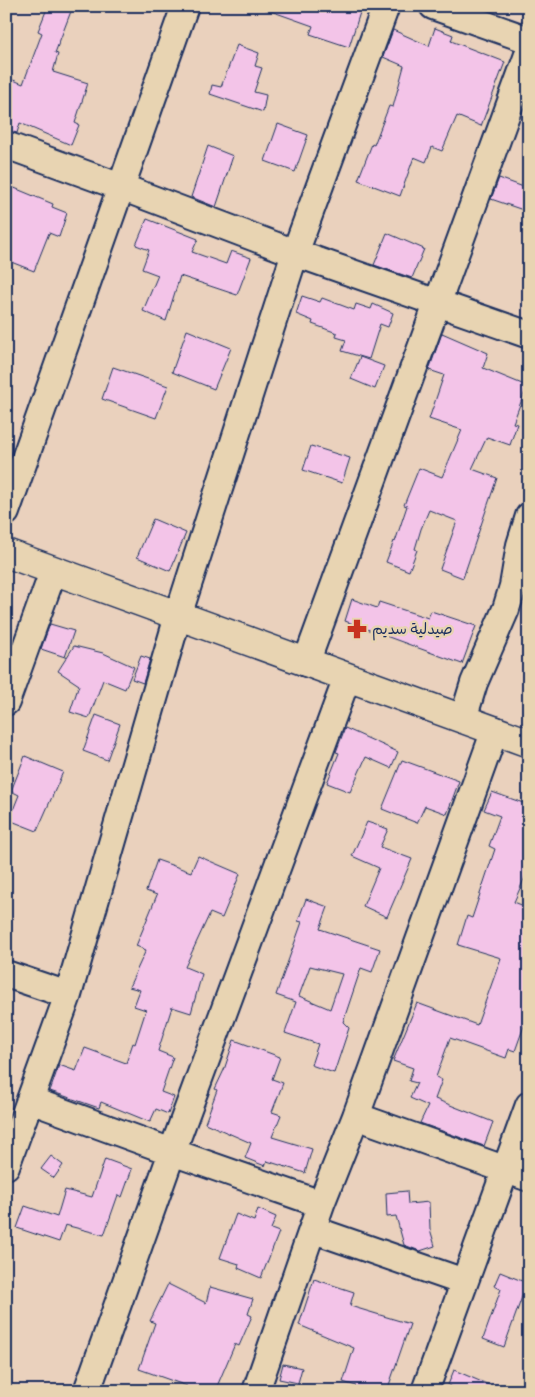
<svg xmlns="http://www.w3.org/2000/svg" width="535" height="1397" font-family="'Gochi Hand','Playpen Sans Arabic',sans-serif">
  <style>
    .building { fill: #f3c4e8; stroke: #1b2f5e; fill-rule: evenodd }
    .lines { fill: none; stroke-linecap: round; stroke-linejoin: round }
    .minor-casing { stroke: #1b2f5e; stroke-width: 30 }
    .major-casing { stroke: #1b2f5e; stroke-width: 31 }
    .minor { stroke: #e8d4b2; stroke-width: 26 }
    .major { stroke: #e8d4b2; stroke-width: 28 }
    .labels { text-anchor: middle; stroke-width: 5; stroke-linejoin: round; paint-order: stroke }
    .poi-label { font-size: 15px; fill: #1b2f5e; stroke: #e8d4b2; text-anchor: start }
  </style>
  <rect width="100%" height="100%" fill="#ead1bd"/>
  <filter id="ink" filterUnits="userSpaceOnUse"><feTurbulence type="fractalNoise" baseFrequency=".02" numOctaves="2"/><feDisplacementMap in="SourceGraphic" scale="10" xChannelSelector="R" yChannelSelector="G"/><feConvolveMatrix kernelMatrix="1 2 1 2 8 2 1 2 1" color-interpolation-filters="sRGB"/></filter>
  <g filter="url(#ink)">
    <path class="building" d="M 48,6 L 73,6 L 55,53 L 58,54 L 53,72 L 88,83 L 75,123 L 79,125 L 71,145 L 20,123 L 17,133 L 6,130 L 6,77 L 23,84 L 42,33 L 38,31 Z
      M 265,6 L 362,6 L 349,47 L 310,34 L 313,26 L 265,9 Z
      M 435,28 L 453,35 L 451,41 L 505,62 L 481,126 L 457,116 L 442,151 L 432,147 L 426,162 L 414,157 L 400,196 L 358,180 L 372,144 L 374,145 L 389,106 L 393,107 L 404,66 L 383,57 L 393,30 L 429,46 Z
      M 237,45 L 259,53 L 255,66 L 262,68 L 254,92 L 266,95 L 263,112 L 210,94 L 212,85 L 221,87 Z
      M 278,124 L 308,135 L 295,172 L 265,161 Z
      M 208,146 L 233,156 L 216,207 L 191,197 Z
      M 499,178 L 529,189 L 529,212 L 491,199 Z
      M 12,187 L 53,204 L 52,207 L 67,213 L 59,237 L 49,233 L 34,271 L 6,260 L 6,201 Z
      M 147,219 L 198,239 L 192,252 L 226,264 L 231,251 L 251,258 L 237,295 L 180,276 L 166,321 L 143,311 L 158,275 L 142,269 L 149,250 L 136,245 Z
      M 387,233 L 424,249 L 412,278 L 374,265 Z
      M 302,296 L 320,302 L 322,298 L 354,310 L 356,304 L 371,309 L 373,304 L 393,313 L 388,327 L 380,324 L 369,359 L 342,351 L 346,340 L 336,337 L 337,333 L 312,324 L 313,321 L 296,314 Z
      M 187,330 L 231,348 L 214,389 L 172,372 Z
      M 442,333 L 488,353 L 483,368 L 527,386 L 513,423 L 517,424 L 510,445 L 487,437 L 472,469 L 497,478 L 463,578 L 440,569 L 457,521 L 429,510 L 421,529 L 415,549 L 417,550 L 409,571 L 386,562 L 394,541 L 395,542 L 407,506 L 404,505 L 419,468 L 442,477 L 462,430 L 429,419 L 444,375 L 429,370 Z
      M 360,357 L 384,366 L 375,389 L 351,379 Z
      M 113,367 L 168,386 L 156,418 L 102,399 Z
      M 311,446 L 350,458 L 342,483 L 303,470 Z
      M 153,519 L 186,533 L 170,571 L 137,557 Z
      M 352,599 L 377,608 L 379,602 L 428,618 L 431,611 L 476,626 L 462,664 L 345,621 Z
      M 50,624 L 74,631 L 65,657 L 41,649 Z
      M 74,646 L 103,653 L 134,667 L 125,689 L 103,680 L 89,718 L 70,712 L 79,685 L 58,671 Z
      M 141,656 L 150,659 L 143,683 L 132,679 Z
      M 96,715 L 120,724 L 107,760 L 83,751 Z
      M 345,728 L 398,752 L 391,768 L 366,757 L 350,792 L 327,783 L 339,753 L 336,752 Z
      M 25,756 L 63,772 L 37,831 L 9,820 L 19,795 L 11,791 Z
      M 402,760 L 459,781 L 447,814 L 425,806 L 417,823 L 382,809 Z
      M 492,792 L 529,805 L 529,868 L 514,902 L 529,908 L 529,1012 L 515,1051 L 509,1049 L 506,1058 L 450,1038 L 436,1077 L 442,1080 L 435,1099 L 493,1122 L 484,1146 L 420,1123 L 428,1106 L 410,1098 L 417,1083 L 409,1081 L 413,1068 L 393,1061 L 417,1003 L 477,1025 L 501,958 L 458,945 L 467,916 L 472,918 L 495,849 L 489,846 L 500,816 L 484,810 Z
      M 367,822 L 388,829 L 380,847 L 412,859 L 387,917 L 363,906 L 379,868 L 352,856 Z
      M 198,856 L 240,874 L 222,918 L 210,913 L 185,967 L 202,974 L 191,1013 L 172,1007 L 158,1051 L 173,1057 L 161,1092 L 174,1097 L 168,1114 L 156,1109 L 150,1122 L 101,1102 L 99,1108 L 50,1091 L 59,1065 L 76,1071 L 85,1048 L 126,1063 L 133,1043 L 135,1044 L 146,1010 L 134,1006 L 140,990 L 129,987 L 146,950 L 136,946 L 157,895 L 146,891 L 157,860 L 191,872 Z
      M 306,899 L 328,907 L 320,929 L 380,949 L 372,972 L 361,968 L 343,1022 L 349,1028 L 334,1073 L 311,1065 L 318,1044 L 285,1033 L 296,1002 L 276,995 L 302,922 L 298,921 ZM 310,966 L 342,974 L 330,1009 L 299,996 Z
      M 234,1040 L 280,1057 L 272,1079 L 283,1083 L 272,1112 L 281,1115 L 272,1137 L 312,1149 L 305,1173 L 267,1161 L 265,1166 L 245,1158 L 251,1143 L 205,1123 L 217,1090 L 215,1089 L 224,1070 Z
      M 51,1156 L 63,1165 L 54,1178 L 41,1169 Z
      M 105,1159 L 132,1169 L 122,1197 L 118,1195 L 104,1235 L 65,1225 L 59,1242 L 17,1228 L 25,1206 L 57,1217 L 65,1190 L 92,1197 Z
      M 407,1191 L 408,1204 L 429,1202 L 430,1229 L 435,1246 L 420,1251 L 404,1245 L 396,1216 L 387,1217 L 386,1193 Z
      M 258,1209 L 276,1217 L 271,1229 L 279,1232 L 261,1278 L 238,1268 L 239,1264 L 220,1258 L 236,1214 L 254,1221 Z
      M 500,1272 L 527,1283 L 504,1347 L 483,1339 L 501,1289 L 494,1286 Z
      M 314,1279 L 354,1292 L 350,1306 L 410,1324 L 387,1391 L 354,1391 L 356,1386 L 343,1382 L 354,1348 L 299,1325 Z
      M 168,1284 L 206,1303 L 210,1287 L 253,1299 L 248,1314 L 252,1316 L 239,1346 L 235,1344 L 215,1391 L 185,1391 L 187,1386 L 139,1369 L 155,1323 L 150,1321 Z
      M 283,1364 L 302,1368 L 298,1383 L 279,1379 Z
      M 454,1370 L 503,1391 L 460,1391 L 448,1385 Z"/>
    <g class="lines">
      <defs>
        <path id="minor" d="M 433,6 L 529,40
          M 6,145 L 121,187 L 295,253 L 529,335
          M 6,512 L 185,6
          M 306,663 L 529,52
          M 6,702 L 53,572
          M 463,719 L 474,683 L 506,609 L 513,586 L 520,545 L 529,516
          M 6,974 L 68,995
          M 30,1100 L 172,1152 L 321,1204
          M 356,1116 L 529,1178
          M 6,1166 L 68,995 L 178,616 L 295,253 L 386,6
          M 314,1230 L 464,1282
          M 87,1391 L 172,1152 L 347,678
          M 256,1391 L 321,1204 L 356,1116 L 495,730
          M 425,1391 L 529,1105"/>
        <path id="major" d="M 6,553 L 529,743"/>
      </defs>
      <use href="#minor" class="minor-casing"/>
      <use href="#major" class="major-casing"/>
      <use href="#minor" class="minor"/>
      <use href="#major" class="major"/>
    </g>
  </g>
  <defs>
    <symbol id="pharmacy-bare" viewBox="-9 -9 18 18"><path d="M-2-6h4v4h4v4h-4v4h-4v-4h-4v-4h4Z" fill="#c8321e" stroke="#e8d4b2" stroke-width="2.5" paint-order="stroke"/></symbol>
  </defs>
  <g fill-rule="evenodd">
    <use href="#pharmacy-bare" x="343" y="615" width="28" height="28"/>
  </g>
  <g class="labels">
    <g class="poi-label">
      <text x="372" y="634">صيدلية سديم</text>
    </g>
  </g>
  <rect width="535" height="1397" fill="none" stroke="#e8d4b2" stroke-width="25"/>
  <rect x="12" y="12" width="510" height="1372" fill="none" stroke="#1b2f5e" stroke-width="2" filter="url(#ink)"/>
</svg>
